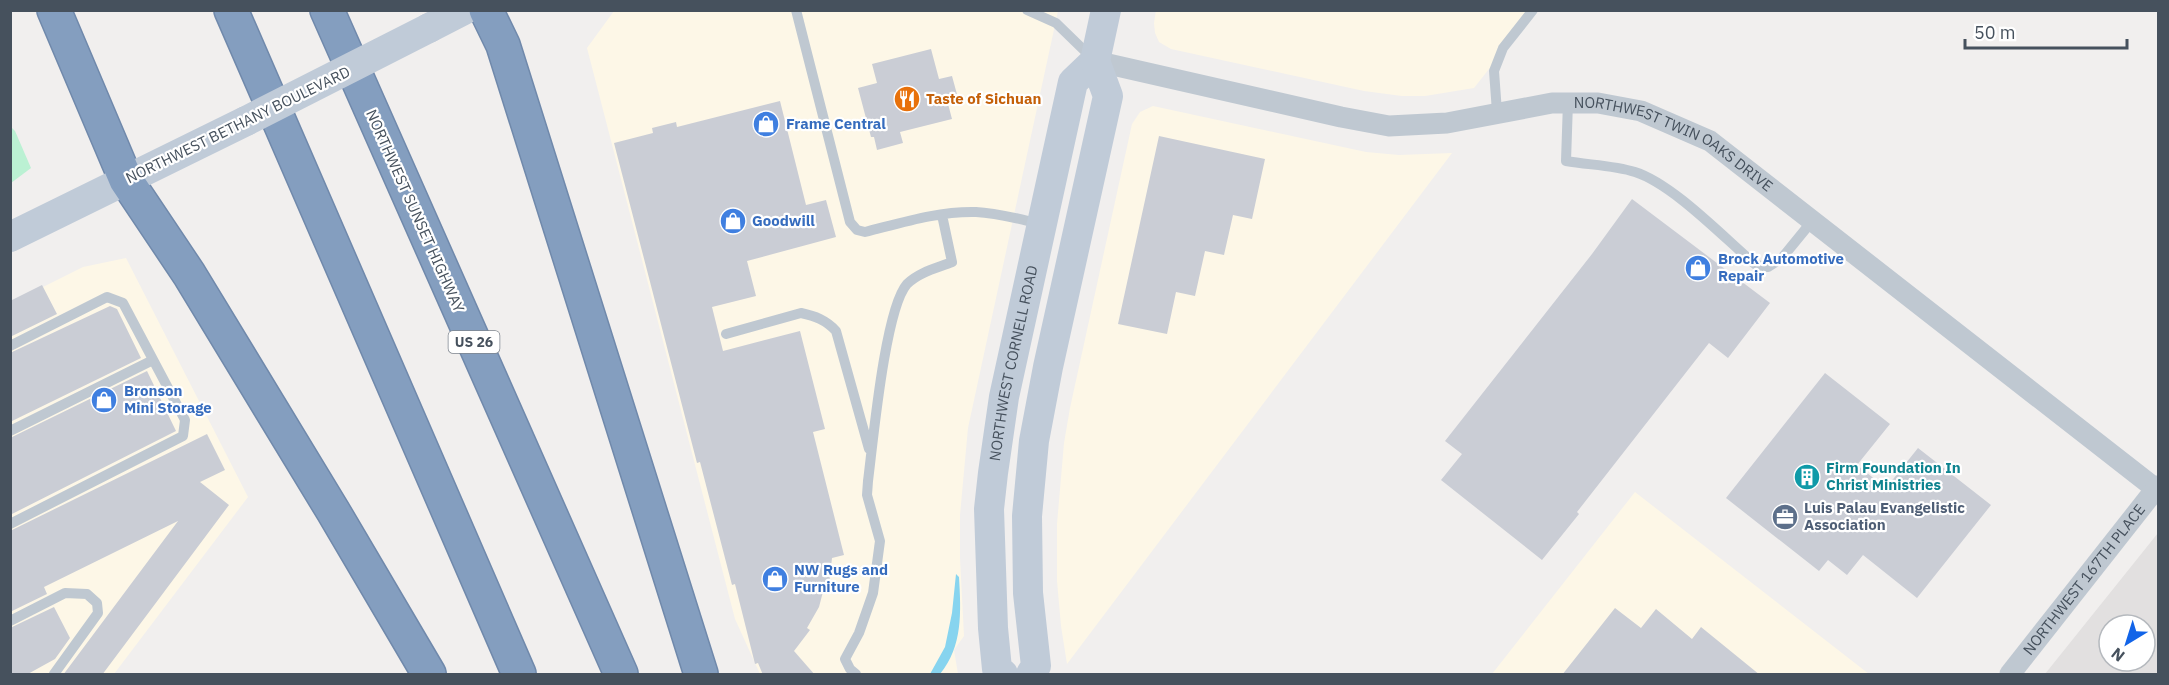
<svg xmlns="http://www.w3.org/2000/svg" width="2169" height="685" font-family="'IBM Plex Sans',sans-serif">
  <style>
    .commercial { fill: #fdf7e7 }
    .education { fill: #e2e0e0; fill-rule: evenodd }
    .green { fill: #bbf1d3 }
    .water { fill: #87d4ef }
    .building { fill: #cacdd5 }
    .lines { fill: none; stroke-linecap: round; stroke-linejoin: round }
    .highway-casing { stroke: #7089ab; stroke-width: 36 }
    .lane { stroke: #bfc8d1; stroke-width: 10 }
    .street { stroke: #bfc8d1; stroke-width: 21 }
    .secondary { stroke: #c0cbd8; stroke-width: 30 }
    .highway { stroke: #849ebf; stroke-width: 33 }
    .secondary-bridge { stroke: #c0cbd8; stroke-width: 30 }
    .labels { text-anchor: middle; stroke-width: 4.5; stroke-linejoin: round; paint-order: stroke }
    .shield { fill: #fff; stroke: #7e858e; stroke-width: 1.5 }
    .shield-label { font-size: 14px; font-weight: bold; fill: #46515d }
    .food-label { font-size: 15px; font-weight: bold; fill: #c56008; stroke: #fff; text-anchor: start }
    .shop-label { font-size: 15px; font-weight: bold; fill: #366cbe; stroke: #fff; text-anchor: start }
    .street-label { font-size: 15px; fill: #46515d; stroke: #fff }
    .culture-label { font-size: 15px; font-weight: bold; fill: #0d838f; stroke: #fff; text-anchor: start }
    .service-label { font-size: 15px; font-weight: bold; fill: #4e5e75; stroke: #fff; text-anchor: start }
  </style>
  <rect width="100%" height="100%" fill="#f1efee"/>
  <path class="commercial" d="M 1156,10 L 1535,11 L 1474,88 L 1425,96 L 1402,96 L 1364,91 L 1171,49 L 1159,42 L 1155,33 L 1154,23 Z
    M 614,11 L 1058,11 L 968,428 L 960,515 L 960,558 L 964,636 L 954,650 L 958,674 L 760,674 L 735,619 L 587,48 Z
    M 1153,106 L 1366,152 L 1399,155 L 1452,153 L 1067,664 L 1061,626 L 1057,581 L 1057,524 L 1064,443 L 1070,408 L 1132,124 L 1140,112 Z
    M 126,258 L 248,497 L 114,674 L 11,674 L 11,303 L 83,267 Z
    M 1635,492 L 1869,674 L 1492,674 Z"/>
  <path class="education" d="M 2158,533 L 2158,674 L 2045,674 ZM 2109,625 L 2145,625 L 2145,661 L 2109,661 Z"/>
  <path class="green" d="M 11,127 L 15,131 L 31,168 L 11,183 Z"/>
  <path class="water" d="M 956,574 L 959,577 C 961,612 963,646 940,674 L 930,674 L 945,647 L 952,613 Z"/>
  <path class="building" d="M 931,49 L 939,79 L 952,76 L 958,98 L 947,100 L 952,119 L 900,132 L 903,143 L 877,150 L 874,137 L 871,137 L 858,88 L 877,83 L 872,64 Z
    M 780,101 L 806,205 L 826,200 L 836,237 L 747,261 L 756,296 L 712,307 L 723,351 L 800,331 L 825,429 L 813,432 L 844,555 L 832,558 L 829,585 L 825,584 L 819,607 L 807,628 L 810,630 L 794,651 L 815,675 L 763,675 L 758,663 L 755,664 L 735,584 L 732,585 L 700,462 L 697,463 L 614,143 L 653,133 L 652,128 L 676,122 L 677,127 Z
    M 1159,136 L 1265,159 L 1252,219 L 1233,215 L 1224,255 L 1205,251 L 1195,296 L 1176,292 L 1167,334 L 1118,324 Z
    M 1632,199 L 1770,303 L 1728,358 L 1709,343 L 1577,512 L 1579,514 L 1542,560 L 1441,480 L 1462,454 L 1445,441 L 1592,254 Z
    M 42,285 L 57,314 L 10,337 L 10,301 Z
    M 110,306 L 117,309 L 141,358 L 10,422 L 10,353 Z
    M 147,371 L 176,431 L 10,515 L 10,438 Z
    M 1825,373 L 1890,424 L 1857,465 L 1886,488 L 1918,448 L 1991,505 L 1917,598 L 1863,555 L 1847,575 L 1828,560 L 1819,571 L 1726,498 Z
    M 207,434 L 225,470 L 200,482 L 229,505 L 102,675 L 63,675 L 178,521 L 44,587 L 47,594 L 10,612 L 10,531 Z
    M 54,607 L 70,638 L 55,659 L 26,675 L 10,675 L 10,628 Z
    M 1615,608 L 1641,628 L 1656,609 L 1692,639 L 1701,627 L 1760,675 L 1562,675 Z"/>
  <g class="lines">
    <defs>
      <path id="highway" d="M 54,10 L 126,180 L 189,274 L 333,511 L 429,674
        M 231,10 L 519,674
        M 327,10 L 621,674
        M 486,10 L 503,45 L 701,674"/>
    </defs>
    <use href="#highway" class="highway-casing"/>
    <path class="lane" d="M 796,10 L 850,222 L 857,230 L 865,232 C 901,223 938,211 976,212 C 998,213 1019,219 1041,224
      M 1027,10 L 1056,23 L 1091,57
      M 1568,102 L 1566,161 C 1588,165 1613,165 1635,172 C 1673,184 1724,238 1756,265 L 1768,267 L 1782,258 L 1813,220
      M 1497,112 L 1494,71 L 1503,48 L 1533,10
      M 726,334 L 801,313 C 815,316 826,320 836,331 L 869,449
      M 10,346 L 107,297 L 123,303 L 185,420 L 183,436 L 10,524
      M 10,431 L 153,360
      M 10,621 L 65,593 L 87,594 L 97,603 L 98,613 L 54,674
      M 856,674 L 850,669 L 845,659 L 859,633 L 873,593 L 880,541 L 867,495 L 868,481 C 873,442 885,309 907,284 C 919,272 937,268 952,262 L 942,215"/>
    <g class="street">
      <path id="s1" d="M 1095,61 L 1341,117 L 1389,126 L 1447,123 L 1552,103 L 1598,103 L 1641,111 L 1710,141 L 2156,489"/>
      <path id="s2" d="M 2010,674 L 2158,486"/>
    </g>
    <g class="secondary">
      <path d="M 429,28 L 464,10"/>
      <path d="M 10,237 L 246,121"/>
      <path id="s3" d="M 1003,674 L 997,669 L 993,628 L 989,509 L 993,473 L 1004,397 L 1073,82 L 1095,61"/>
      <path d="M 1031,674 L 1036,666 L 1028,593 L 1027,516 L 1034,441 L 1048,367 L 1108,96 L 1095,61 L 1106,10"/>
    </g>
    <use href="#highway" class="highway"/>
    <path class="secondary-bridge" d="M 246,121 L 429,28"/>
  </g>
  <defs>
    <symbol id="restaurant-disc" viewBox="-11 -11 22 22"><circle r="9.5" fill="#e8710a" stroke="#fff"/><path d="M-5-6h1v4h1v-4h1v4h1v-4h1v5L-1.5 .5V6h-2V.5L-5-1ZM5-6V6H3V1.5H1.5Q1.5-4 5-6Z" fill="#fff"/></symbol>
    <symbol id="shop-disc" viewBox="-11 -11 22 22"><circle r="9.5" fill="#3f7fe0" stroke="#fff"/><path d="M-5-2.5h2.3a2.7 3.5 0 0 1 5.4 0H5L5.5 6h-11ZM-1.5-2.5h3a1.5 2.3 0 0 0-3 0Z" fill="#fff"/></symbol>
    <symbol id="building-disc" viewBox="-11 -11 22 22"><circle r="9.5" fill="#0f9aa8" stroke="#fff"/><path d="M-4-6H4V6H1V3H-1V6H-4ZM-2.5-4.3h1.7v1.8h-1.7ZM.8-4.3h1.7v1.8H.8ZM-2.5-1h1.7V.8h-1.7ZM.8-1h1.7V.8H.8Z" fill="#fff"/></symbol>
    <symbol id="office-disc" viewBox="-11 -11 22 22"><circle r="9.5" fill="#5c6f8a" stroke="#fff"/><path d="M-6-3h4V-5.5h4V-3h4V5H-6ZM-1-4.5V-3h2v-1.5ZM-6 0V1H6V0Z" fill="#fff"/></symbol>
  </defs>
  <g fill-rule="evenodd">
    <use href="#restaurant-disc" x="892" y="84" width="30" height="30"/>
    <use href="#shop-disc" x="751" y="109" width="30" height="30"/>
    <use href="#shop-disc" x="718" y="206" width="30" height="30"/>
    <use href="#shop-disc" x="1683" y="253" width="30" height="30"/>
    <use href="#shop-disc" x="89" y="385" width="30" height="30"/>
    <use href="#building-disc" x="1792" y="462" width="30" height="30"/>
    <use href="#office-disc" x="1770" y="502" width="30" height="30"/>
    <use href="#shop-disc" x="760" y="564" width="30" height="30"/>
  </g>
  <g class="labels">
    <rect class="shield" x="448.5" y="331" width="51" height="22" rx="4.5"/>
    <g class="shield-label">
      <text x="474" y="347">US 26</text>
    </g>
    <g class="food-label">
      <text x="926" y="104">Taste of Sichuan</text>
    </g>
    <g class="shop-label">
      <text x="786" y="129">Frame Central</text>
      <text x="752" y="226">Goodwill</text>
      <text x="1718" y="264">Brock Automotive<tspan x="1718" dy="17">Repair</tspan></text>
      <text x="124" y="396">Bronson<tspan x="124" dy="17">Mini Storage</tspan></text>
      <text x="794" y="575">NW Rugs and<tspan x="794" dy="17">Furniture</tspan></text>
    </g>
    <g class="street-label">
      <text transform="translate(238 125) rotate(-26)" y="5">NORTHWEST BETHANY BOULEVARD</text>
      <text dy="5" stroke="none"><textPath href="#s1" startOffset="598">NORTHWEST TWIN OAKS DRIVE</textPath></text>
      <text transform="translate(415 211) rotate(66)" y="5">NORTHWEST SUNSET HIGHWAY</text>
      <text dy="5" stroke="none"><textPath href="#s3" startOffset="316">NORTHWEST CORNELL ROAD</textPath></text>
      <text dy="5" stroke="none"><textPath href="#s2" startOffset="120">NORTHWEST 167TH PLACE</textPath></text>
    </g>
    <g class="culture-label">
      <text x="1826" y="473">Firm Foundation In<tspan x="1826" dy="17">Christ Ministries</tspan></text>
    </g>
    <g class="service-label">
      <text x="1804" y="513">Luis Palau Evangelistic<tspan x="1804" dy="17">Association</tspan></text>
    </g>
  </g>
  <rect width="2169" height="685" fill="none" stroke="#46515d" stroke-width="24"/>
  <g transform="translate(2127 643) rotate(218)"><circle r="28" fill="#ffffff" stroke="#b5b9be" stroke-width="1.5"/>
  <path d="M0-4.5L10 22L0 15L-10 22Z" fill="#1264e8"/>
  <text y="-9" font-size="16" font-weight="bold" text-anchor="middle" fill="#46515d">N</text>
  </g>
  <path d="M1965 39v9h162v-9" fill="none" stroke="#46515d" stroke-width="3"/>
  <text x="1974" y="39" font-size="18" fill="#46515d" stroke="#ffffff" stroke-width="4.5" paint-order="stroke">50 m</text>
</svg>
